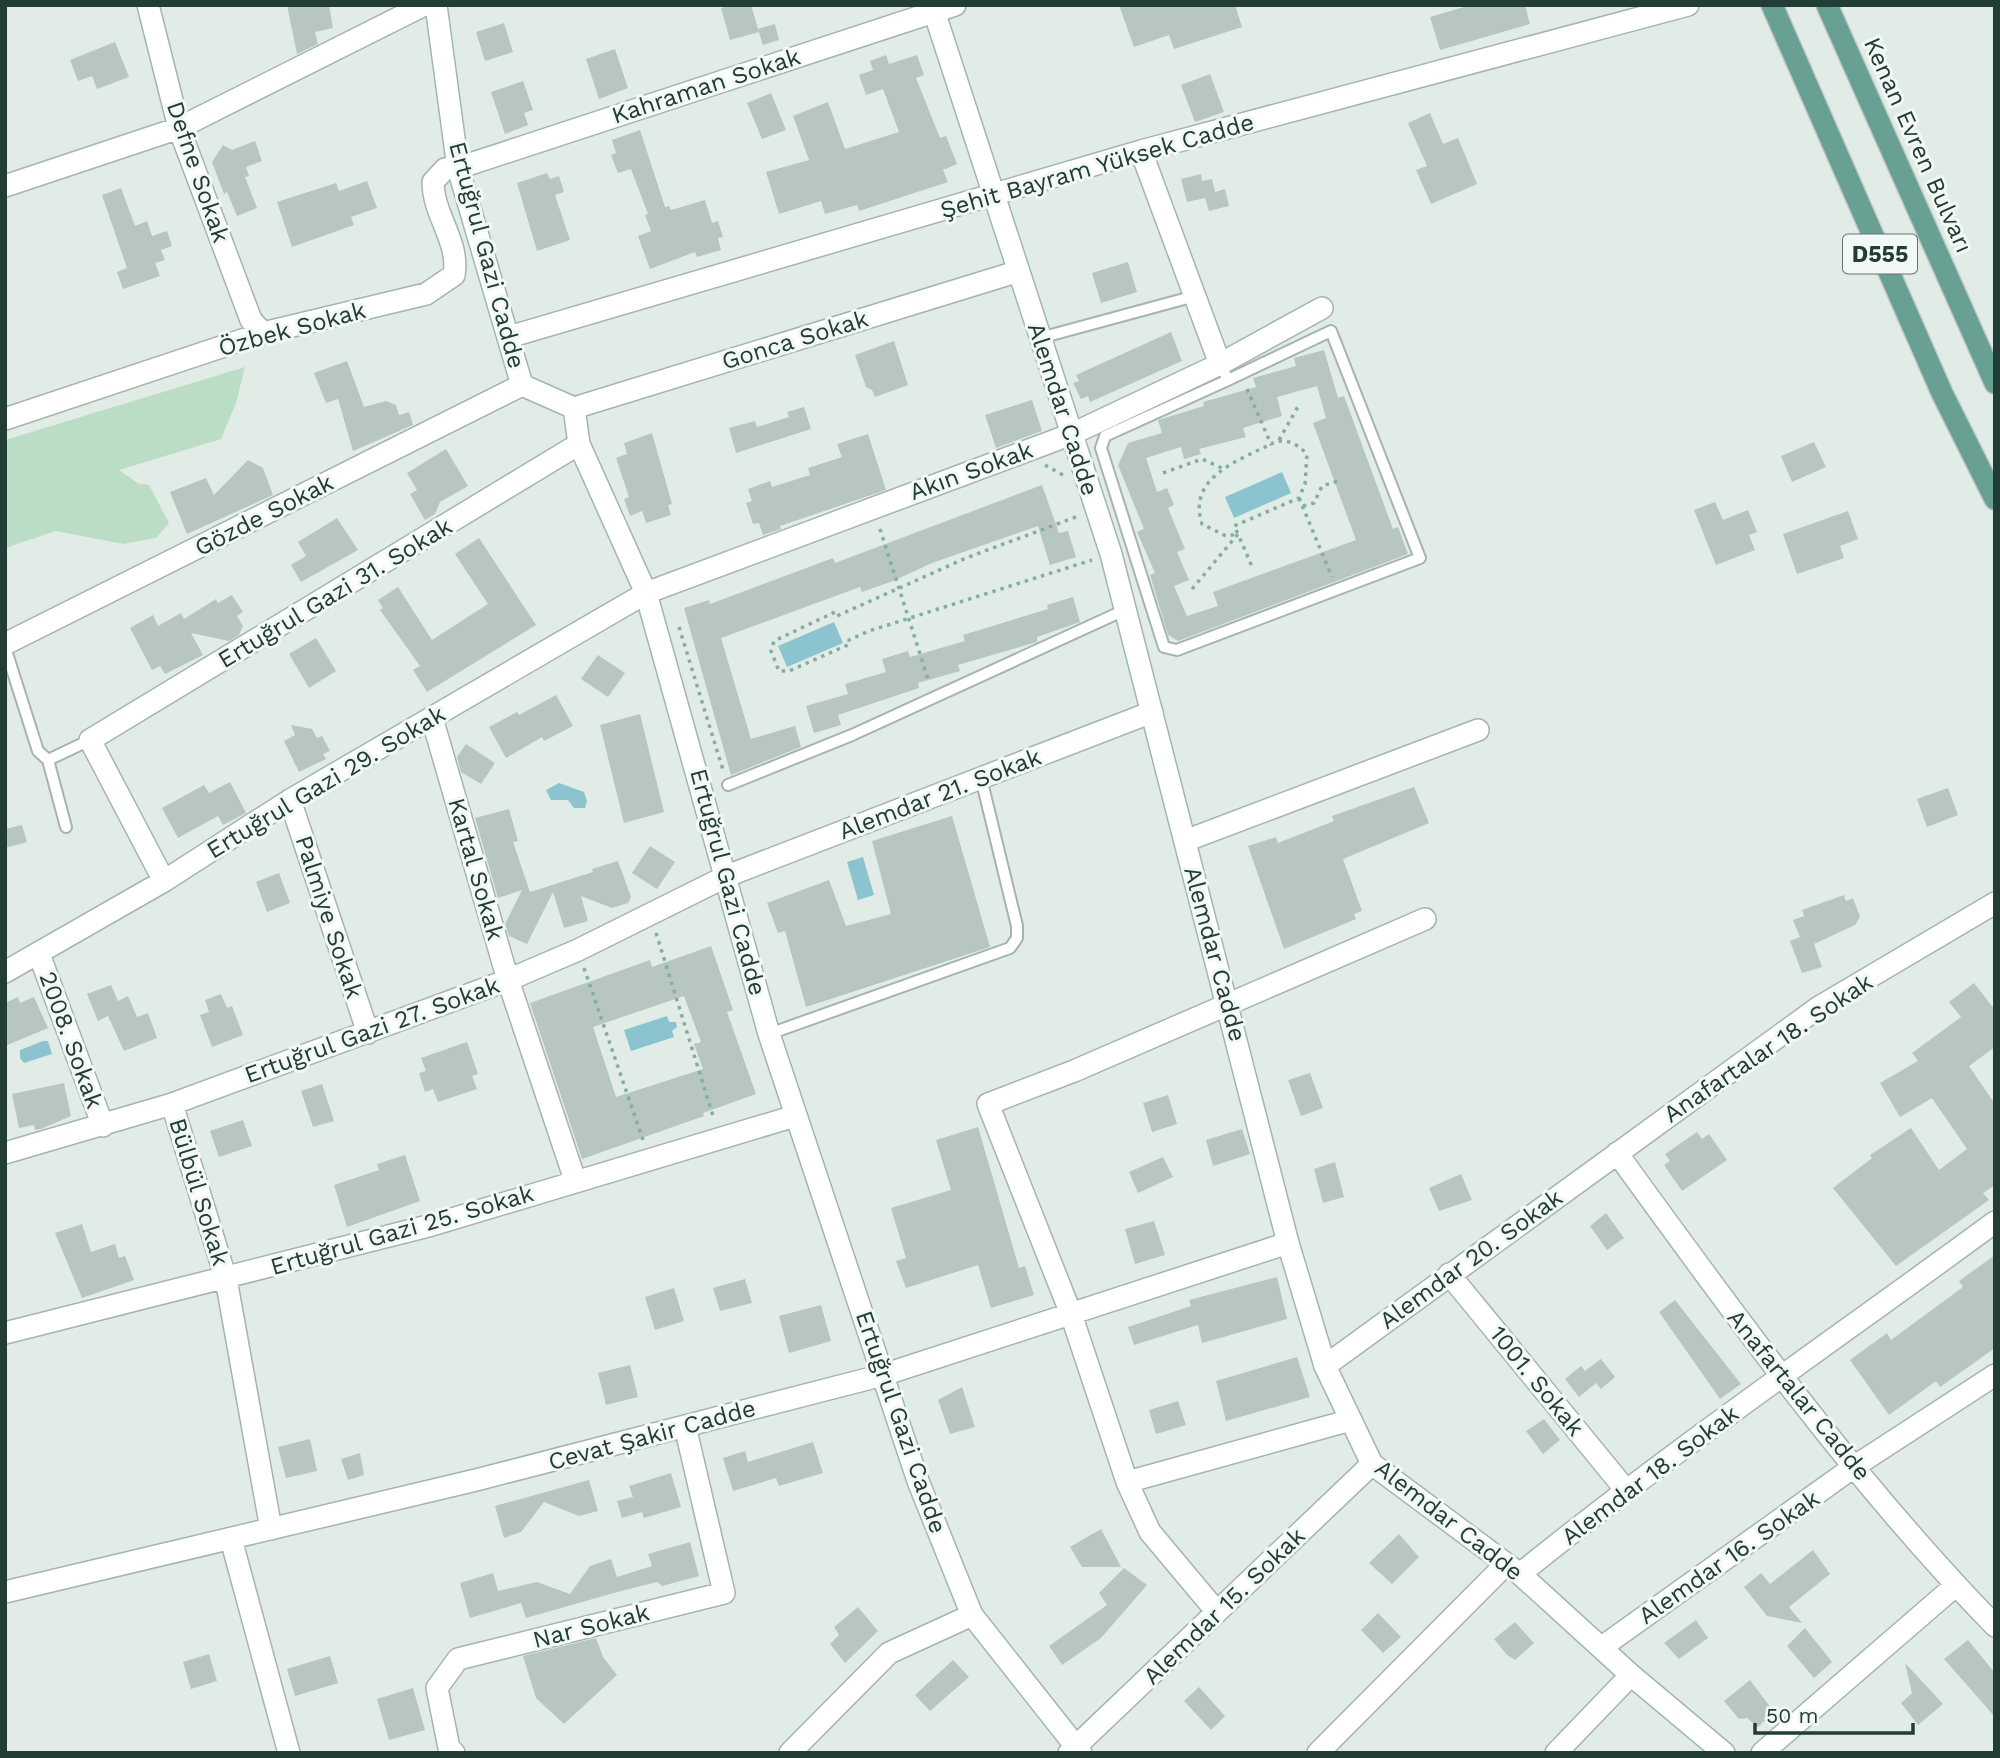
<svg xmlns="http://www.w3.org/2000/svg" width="2000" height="1758" font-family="'Work Sans',sans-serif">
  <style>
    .green { fill: #bbdcc5 }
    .water { fill: #8bc3cf }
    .building { fill: #b7c6c0; fill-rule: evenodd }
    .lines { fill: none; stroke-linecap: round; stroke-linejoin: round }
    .lane-casing { stroke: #a5b4ae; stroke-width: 14 }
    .street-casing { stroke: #a5b4ae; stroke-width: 24 }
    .secondary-casing { stroke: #a0b7b0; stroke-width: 24 }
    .primary-casing { stroke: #c1c8c7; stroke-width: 24 }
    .path { stroke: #83aea2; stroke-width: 3.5; stroke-dasharray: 3.5 5; stroke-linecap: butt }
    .lane { stroke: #fff; stroke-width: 10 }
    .street { stroke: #fff; stroke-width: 21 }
    .secondary { stroke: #fff; stroke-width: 21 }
    .primary { stroke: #68a093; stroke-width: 21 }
    .labels { text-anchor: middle; stroke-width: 6; stroke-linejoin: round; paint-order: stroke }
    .shield { fill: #f2f8f5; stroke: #60746f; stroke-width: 2 }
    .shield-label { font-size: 23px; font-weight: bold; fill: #223c36 }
    .street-label { font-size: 24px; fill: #223c36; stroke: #f2f8f5 }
  </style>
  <rect width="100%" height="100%" fill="#e2ece7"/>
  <path class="green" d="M 245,367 L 236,403 L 221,439 L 119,470 L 139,484 L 149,485 L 169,523 L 156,538 L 123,544 L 56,531 L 5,548 L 5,440 Z"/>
  <path class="water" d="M 1282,472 L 1291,493 L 1234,518 L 1225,497 Z
    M 834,622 L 843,643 L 787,667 L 778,646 Z
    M 559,783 L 584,792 L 587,801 L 585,808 L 574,808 L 568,800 L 551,800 L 546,790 Z
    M 863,857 L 874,895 L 858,900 L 847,862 Z
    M 667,1016 L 669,1022 L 676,1022 L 677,1027 L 672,1031 L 674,1037 L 631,1051 L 624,1030 Z
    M 43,1041 L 48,1041 L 52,1054 L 24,1063 L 20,1058 L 20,1050 Z"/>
  <path class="building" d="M 287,5 L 329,5 L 333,28 L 315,32 L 318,44 L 297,54 Z
    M 732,5 L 751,5 L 759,32 L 730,40 L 721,8 Z
    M 1119,5 L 1235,5 L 1242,27 L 1174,49 L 1169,35 L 1134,47 Z
    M 1471,5 L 1525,5 L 1530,24 L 1440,50 L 1430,17 Z
    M 504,23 L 513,52 L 485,61 L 476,32 Z
    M 775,24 L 779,40 L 763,45 L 758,29 Z
    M 115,42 L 129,77 L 97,89 L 92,76 L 78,81 L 70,60 Z
    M 615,49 L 628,88 L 599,99 L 586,59 Z
    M 886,55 L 889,64 L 917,55 L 924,75 L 916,78 L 940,138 L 946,136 L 957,164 L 943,170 L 948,182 L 859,211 L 857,205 L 825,214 L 821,201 L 779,214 L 766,172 L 809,160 L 793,116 L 828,102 L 845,149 L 899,132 L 883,89 L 866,95 L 859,75 L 873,70 L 870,61 Z
    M 1210,74 L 1224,112 L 1195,122 L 1181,85 Z
    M 523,81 L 533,110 L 524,113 L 528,125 L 505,134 L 491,92 Z
    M 771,93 L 786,130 L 762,139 L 747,103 Z
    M 1430,113 L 1443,144 L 1458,138 L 1477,184 L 1431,204 L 1416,170 L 1427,166 L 1408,123 Z
    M 640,130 L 665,207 L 669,206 L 671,210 L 705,200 L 712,223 L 718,221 L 723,237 L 718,238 L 721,250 L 697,257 L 695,252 L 650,269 L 638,236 L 651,231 L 645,215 L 648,214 L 631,169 L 618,173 L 611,155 L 616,153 L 612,140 Z
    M 255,141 L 262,161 L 246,167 L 249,176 L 245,177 L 257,208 L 237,216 L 227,192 L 224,194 L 212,162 L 223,145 L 232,150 Z
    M 547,173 L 550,179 L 559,176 L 564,192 L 555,195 L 570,240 L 537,251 L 517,183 Z
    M 1201,174 L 1202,181 L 1212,179 L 1215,192 L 1225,189 L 1229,206 L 1209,211 L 1205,198 L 1187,202 L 1181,179 Z
    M 367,181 L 377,208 L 351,217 L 354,225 L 292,247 L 277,202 L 336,183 L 339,191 Z
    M 121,188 L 135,226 L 147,221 L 152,236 L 167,231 L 172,246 L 161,250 L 165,260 L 155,263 L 160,276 L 123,289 L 117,272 L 127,268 L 102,195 Z
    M 1128,262 L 1137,292 L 1101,303 L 1092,273 Z
    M 1171,332 L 1182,361 L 1090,402 L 1088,396 L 1081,399 L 1073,383 L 1079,381 L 1076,375 Z
    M 894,341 L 908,385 L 875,397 L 872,390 L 866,387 L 855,355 Z
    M 1324,350 L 1338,398 L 1344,396 L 1393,529 L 1398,527 L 1408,554 L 1178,641 L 1168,635 L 1150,575 L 1155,573 L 1137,532 L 1144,529 L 1118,465 L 1128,443 L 1162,433 L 1158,420 L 1204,406 L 1203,402 L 1256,387 L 1253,378 L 1296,366 L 1294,358 ZM 1317,386 L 1326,418 L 1313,423 L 1356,540 L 1213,592 L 1218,606 L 1187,616 L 1174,586 L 1189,580 L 1177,552 L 1185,549 L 1168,508 L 1174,505 L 1167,488 L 1157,492 L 1146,458 L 1181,447 L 1184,459 L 1201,454 L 1199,449 L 1246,437 L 1243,428 L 1282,416 L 1277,397 Z
    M 347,361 L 364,407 L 386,401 L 396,405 L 399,415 L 409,412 L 413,425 L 353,451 L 338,399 L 326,403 L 314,373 Z
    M 1032,400 L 1042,431 L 996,448 L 985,415 Z
    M 804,407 L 811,429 L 736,453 L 729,428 L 755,421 L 757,427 L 789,417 L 787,412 Z
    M 652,433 L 672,504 L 668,505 L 671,515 L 646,523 L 642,511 L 630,516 L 624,499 L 629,497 L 616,458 L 627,454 L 624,443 Z
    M 868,434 L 886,490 L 780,526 L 781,529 L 763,535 L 759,523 L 753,524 L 746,503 L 752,501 L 748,489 L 770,481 L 772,487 L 810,475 L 808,468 L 842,457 L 837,444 Z
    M 1814,442 L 1826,467 L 1792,482 L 1781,456 Z
    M 446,449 L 468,486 L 440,502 L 435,514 L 425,520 L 410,494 L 417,490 L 407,473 Z
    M 248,460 L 263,468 L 273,495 L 187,534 L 170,492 L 206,478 L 214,495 Z
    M 1042,485 L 1059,533 L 1068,531 L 1076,557 L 1050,565 L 1038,526 L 932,563 L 893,581 L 862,592 L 860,587 L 721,638 L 751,739 L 795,726 L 801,747 L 731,775 L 684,608 L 709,600 L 710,604 L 833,558 L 835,563 Z
    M 1715,502 L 1723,520 L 1748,510 L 1757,532 L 1749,535 L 1755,550 L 1716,565 L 1694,510 Z
    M 1848,511 L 1858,539 L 1840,546 L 1844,558 L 1797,574 L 1783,534 Z
    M 337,518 L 358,550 L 301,582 L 291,565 L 306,556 L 298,542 Z
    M 479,538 L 536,625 L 427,692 L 413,670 L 420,666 L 380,610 L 383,608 L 378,600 L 398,587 L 432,640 L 488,604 L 455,554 Z
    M 232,595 L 243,612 L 237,616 L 243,626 L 239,635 L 229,641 L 191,633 L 203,655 L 165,674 L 160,666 L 152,670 L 130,628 L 153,615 L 158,626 L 181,613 L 184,619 L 216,599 L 218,603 Z
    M 1073,597 L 1080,622 L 1037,637 L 1037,642 L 958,665 L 960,671 L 918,683 L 919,688 L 838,715 L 841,725 L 814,733 L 806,706 L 848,694 L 845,684 L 886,672 L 882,659 L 908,651 L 910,657 L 965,641 L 963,635 L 1048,609 L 1047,605 Z
    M 316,638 L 336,671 L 309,688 L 289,654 Z
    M 598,655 L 625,673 L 608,697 L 581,679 Z
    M 556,695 L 573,726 L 544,741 L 542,737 L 506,758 L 489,727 L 517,712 L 519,715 Z
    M 640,714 L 664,812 L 624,823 L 600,725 Z
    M 291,725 L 312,729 L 317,738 L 322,736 L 330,751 L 323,754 L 326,759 L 299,772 L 284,741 L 295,735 Z
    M 466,744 L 495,763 L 481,784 L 461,772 L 457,757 Z
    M 230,782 L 246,813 L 223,825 L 218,816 L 178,838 L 162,808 L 204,785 L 209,793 Z
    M 1414,787 L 1429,823 L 1343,859 L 1362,911 L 1354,914 L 1356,919 L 1284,949 L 1248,846 L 1276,837 L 1278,843 L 1334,821 L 1332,816 Z
    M 1948,788 L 1958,815 L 1927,827 L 1917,799 Z
    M 509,809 L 518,841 L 513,842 L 530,892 L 593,872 L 592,869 L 618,861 L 631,897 L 628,903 L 612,908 L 581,896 L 588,921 L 564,928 L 553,892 L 527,944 L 509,936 L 505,924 L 522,890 L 498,898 L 475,818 Z
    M 952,816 L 990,947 L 806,1007 L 785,931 L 778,933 L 767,903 L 829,880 L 846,926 L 891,914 L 872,841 Z
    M 22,825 L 27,842 L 5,848 L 5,829 Z
    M 650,846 L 675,862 L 657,889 L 632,873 Z
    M 279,873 L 290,903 L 267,912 L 256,882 Z
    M 1844,895 L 1846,901 L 1853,898 L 1860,917 L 1855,925 L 1814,944 L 1822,967 L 1802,973 L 1790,941 L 1800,937 L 1793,920 L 1804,916 L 1802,910 Z
    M 711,946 L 733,1010 L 727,1012 L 756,1094 L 703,1113 L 704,1116 L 582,1159 L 530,1003 L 650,960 L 652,967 ZM 684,996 L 701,1042 L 694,1044 L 703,1069 L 616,1097 L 593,1027 Z
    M 1974,983 L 1995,1010 L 1995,1047 L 1969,1066 L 1995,1104 L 1995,1185 L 1983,1193 L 1989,1200 L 1896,1266 L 1833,1188 L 1872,1158 L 1870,1155 L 1911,1128 L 1939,1170 L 1967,1149 L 1932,1098 L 1900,1117 L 1880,1083 L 1918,1061 L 1912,1053 L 1961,1017 L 1949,1002 Z
    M 111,985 L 118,1001 L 128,996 L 137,1017 L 148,1013 L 157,1038 L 124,1051 L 108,1016 L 98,1021 L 87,994 Z
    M 221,994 L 227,1008 L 232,1006 L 243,1035 L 212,1047 L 200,1015 L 209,1012 L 205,1000 Z
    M 18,997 L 20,1003 L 34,997 L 48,1028 L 5,1046 L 5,1003 Z
    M 467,1042 L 478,1074 L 472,1076 L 477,1089 L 438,1102 L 433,1089 L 425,1092 L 419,1073 L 426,1071 L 421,1058 Z
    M 1310,1073 L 1323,1108 L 1301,1116 L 1288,1080 Z
    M 64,1083 L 71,1116 L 41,1129 L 35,1130 L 34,1125 L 19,1128 L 12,1094 Z
    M 322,1084 L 334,1121 L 313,1127 L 301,1091 Z
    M 1168,1095 L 1177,1124 L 1152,1132 L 1143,1103 Z
    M 243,1120 L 252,1146 L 219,1157 L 210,1131 Z
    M 978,1127 L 1019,1268 L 1025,1266 L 1034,1295 L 991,1308 L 978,1265 L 906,1288 L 896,1261 L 906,1258 L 891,1208 L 951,1190 L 936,1140 Z
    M 1242,1129 L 1250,1154 L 1213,1166 L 1206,1140 Z
    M 1697,1132 L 1702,1139 L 1709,1134 L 1727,1160 L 1682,1191 L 1664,1165 L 1670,1161 L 1665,1154 Z
    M 405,1155 L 420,1201 L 347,1227 L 334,1185 L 379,1170 L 377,1164 Z
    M 1163,1157 L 1173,1177 L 1138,1193 L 1129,1172 Z
    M 1335,1162 L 1344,1197 L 1323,1203 L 1314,1169 Z
    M 1461,1174 L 1472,1200 L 1439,1211 L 1429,1188 Z
    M 1606,1213 L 1624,1238 L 1607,1250 L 1590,1226 Z
    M 1154,1221 L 1165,1255 L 1135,1264 L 1125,1229 Z
    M 82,1224 L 91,1252 L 115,1244 L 119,1258 L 125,1256 L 134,1280 L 82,1298 L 55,1233 Z
    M 1995,1255 L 1995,1348 L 1940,1387 L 1936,1381 L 1889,1415 L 1850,1360 L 1887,1333 L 1891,1340 L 1963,1287 L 1959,1281 Z
    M 1277,1277 L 1287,1319 L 1202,1343 L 1198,1325 L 1134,1345 L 1128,1327 L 1191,1306 L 1189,1300 Z
    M 745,1279 L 752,1303 L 720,1311 L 713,1288 Z
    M 674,1288 L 684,1321 L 655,1330 L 645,1297 Z
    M 1675,1300 L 1741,1384 L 1720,1399 L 1659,1312 Z
    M 821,1305 L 831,1341 L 789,1353 L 779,1316 Z
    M 1297,1357 L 1310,1397 L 1226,1421 L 1216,1381 Z
    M 1601,1359 L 1615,1377 L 1601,1389 L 1596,1383 L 1579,1397 L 1565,1379 L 1581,1366 L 1585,1371 Z
    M 630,1365 L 638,1397 L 606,1405 L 598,1373 Z
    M 962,1387 L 975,1427 L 950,1434 L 938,1400 Z
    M 1178,1401 L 1186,1425 L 1156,1434 L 1149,1410 Z
    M 1544,1419 L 1560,1440 L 1543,1454 L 1526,1431 Z
    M 310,1439 L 317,1471 L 286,1478 L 278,1447 Z
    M 813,1442 L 823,1473 L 779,1486 L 776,1478 L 733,1491 L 723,1458 L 745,1451 L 748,1462 Z
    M 360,1453 L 364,1475 L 348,1480 L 341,1459 Z
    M 671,1473 L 681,1507 L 644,1518 L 642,1512 L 622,1518 L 617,1501 L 633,1497 L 629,1486 Z
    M 589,1480 L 598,1511 L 579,1516 L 544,1502 L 521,1532 L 504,1538 L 495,1506 Z
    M 1101,1529 L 1121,1567 L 1082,1567 L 1070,1547 Z
    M 1399,1534 L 1419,1557 L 1392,1584 L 1369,1563 Z
    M 690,1542 L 699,1576 L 662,1586 L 657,1582 L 621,1591 L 526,1618 L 521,1603 L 470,1618 L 460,1583 L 493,1573 L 498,1591 L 537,1582 L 570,1594 L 590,1566 L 611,1559 L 617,1577 L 652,1566 L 648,1554 Z
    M 1813,1550 L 1830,1574 L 1789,1607 L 1802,1623 L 1767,1616 L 1744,1587 L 1761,1573 L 1770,1584 Z
    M 1124,1568 L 1147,1585 L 1101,1638 L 1062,1665 L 1049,1646 L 1107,1605 L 1099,1593 Z
    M 858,1607 L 878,1631 L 845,1663 L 830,1644 L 839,1635 L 834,1627 Z
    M 1378,1613 L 1401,1637 L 1383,1653 L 1361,1630 Z
    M 1696,1620 L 1708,1638 L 1679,1659 L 1664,1643 Z
    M 1515,1622 L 1534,1643 L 1515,1660 L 1507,1655 L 1494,1639 Z
    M 1805,1628 L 1832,1662 L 1814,1678 L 1787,1646 Z
    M 596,1638 L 603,1657 L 617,1675 L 564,1724 L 536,1698 L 523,1656 Z
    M 1968,1640 L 1995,1673 L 1995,1717 L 1944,1659 Z
    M 209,1654 L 217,1681 L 191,1689 L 183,1662 Z
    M 330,1656 L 338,1683 L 295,1696 L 287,1669 Z
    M 953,1660 L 969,1677 L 930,1711 L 915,1695 Z
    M 1905,1663 L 1943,1704 L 1918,1725 L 1901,1703 L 1912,1693 Z
    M 1750,1680 L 1774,1712 L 1758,1727 L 1747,1718 L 1739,1719 L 1724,1701 Z
    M 1199,1687 L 1225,1716 L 1211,1730 L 1184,1701 Z
    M 413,1688 L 425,1730 L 389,1740 L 377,1699 Z"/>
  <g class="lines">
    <defs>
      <path id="lane" d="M 1040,338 L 1195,296
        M 1220,364 L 1228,380 L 1331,331 L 1420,558 L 1177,650 L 1164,647 L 1101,448 L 1105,436 L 1228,380
        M 5,647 L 38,751 L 48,760 L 90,740
        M 48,760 L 66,827
        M 728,785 L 852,735 L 1127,609
        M 769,1034 L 1010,948 L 1017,938 L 1017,926 L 981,778"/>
      <path id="street" d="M 148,5 L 179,128 L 251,320 L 263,333
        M 1141,151 L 1220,364
        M 5,186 L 179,128 L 424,5
        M 509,337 L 1141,151 L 1688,5
        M 574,408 L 1016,272
        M 5,419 L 263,333 L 426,294 L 454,275 C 460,242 433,215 433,182 L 445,169 L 458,168 L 955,5
        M 5,644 L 522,385
        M 432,718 L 508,980 L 575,1180
        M 290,800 L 368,1033
        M 1185,841 L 1478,730
        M 164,881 L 90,740 L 579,444
        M 39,954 L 103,1126
        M 5,972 L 164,881 L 290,800 L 646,593 L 1072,434 L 1220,364 L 1322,308
        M 172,1104 L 226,1279 L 271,1529
        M 5,1153 L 172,1104 L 508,980 L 578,950 L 727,876 L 1152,712
        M 1617,1153 C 1735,1316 1854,1481 1995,1626
        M 1449,1274 L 1625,1489
        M 5,1333 L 432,1225 L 795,1116
        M 1325,1366 L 1819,1007 L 1995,903
        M 1127,1482 L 1351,1420
        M 231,1539 L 289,1753
        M 1520,1574 C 1673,1450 1836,1339 1995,1222
        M 5,1592 L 476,1480 L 883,1375 L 1288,1243
        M 1217,1612 L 1150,1532 L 1127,1482 L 1071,1314 L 988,1104 L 1074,1071 L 1425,919
        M 1602,1647 L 1855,1466 L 1995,1375
        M 454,1753 L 449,1748 L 437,1688 L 458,1659 L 724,1593 L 685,1426
        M 790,1753 L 889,1653 L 972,1615
        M 1069,1753 L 1372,1464
        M 1318,1753 L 1506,1564
        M 1556,1753 L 1631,1675
        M 1762,1753 L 1955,1586"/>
      <path id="secondary" d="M 436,5 L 458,168 L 522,385 L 574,408 L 579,444 L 646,593 L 769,1034 L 918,1481 L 972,1615 L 1081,1753
        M 932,5 L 1111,554 L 1288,1243 L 1325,1366 L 1372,1464 L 1520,1574 L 1631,1675 L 1724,1753"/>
      <path id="primary" d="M 1772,5 L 1942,393 L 1995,499
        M 1827,5 L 1995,383"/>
    </defs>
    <use href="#lane" class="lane-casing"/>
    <use href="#street" class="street-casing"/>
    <use href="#secondary" class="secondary-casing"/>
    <use href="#primary" class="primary-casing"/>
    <path class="path" d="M 1247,389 L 1271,444 C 1285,437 1296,443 1307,454 L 1305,484 L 1299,498 L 1234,526 L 1238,534 L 1226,536 L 1202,524 C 1187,478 1237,461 1271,444
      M 1279,440 L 1300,403
      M 1045,465 L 1063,475
      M 1163,473 L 1202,459 L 1224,469
      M 1299,498 L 1332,577
      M 1303,506 L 1314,503 L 1322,486 L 1338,481
      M 1076,517 L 966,558 L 837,616 L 835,612 L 774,641 L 771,651 L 779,671 L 789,671 L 850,644 L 849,640 L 869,631 L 1092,560
      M 880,529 L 929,682
      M 1192,589 L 1238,534 L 1253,569
      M 679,627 L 723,770
      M 656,933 L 714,1119
      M 584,968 L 643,1140"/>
    <use href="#lane" class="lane"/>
    <use href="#street" class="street"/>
    <use href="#secondary" class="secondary"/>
    <use href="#primary" class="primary"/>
  </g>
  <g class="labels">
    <rect class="shield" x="1843" y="234.5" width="74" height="39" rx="5"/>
    <g class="shield-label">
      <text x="1880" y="262">D555</text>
    </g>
    <g class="street-label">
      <text transform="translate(706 86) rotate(-18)" y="8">Kahraman Sokak</text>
      <text transform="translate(1918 145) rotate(66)" y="8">Kenan Evren Bulvarı</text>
      <text transform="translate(1097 166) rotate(-16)" y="8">Şehit Bayram Yüksek Cadde</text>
      <text transform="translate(198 172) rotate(71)" y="8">Defne Sokak</text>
      <text transform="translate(487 255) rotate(75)" y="8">Ertuğrul Gazi Cadde</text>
      <text transform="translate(292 329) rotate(-15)" y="8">Özbek Sokak</text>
      <text transform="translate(795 340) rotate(-17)" y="8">Gonca Sokak</text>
      <text transform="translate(1063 409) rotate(72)" y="8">Alemdar Cadde</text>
      <text transform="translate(971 471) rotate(-20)" y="8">Akın Sokak</text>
      <text transform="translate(264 515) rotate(-27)" y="8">Gözde Sokak</text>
      <text transform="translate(335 593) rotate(-31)" y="8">Ertuğrul Gazi 31. Sokak</text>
      <text transform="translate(326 782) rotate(-31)" y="8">Ertuğrul Gazi 29. Sokak</text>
      <text transform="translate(940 794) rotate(-21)" y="8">Alemdar 21. Sokak</text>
      <text transform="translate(476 869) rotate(74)" y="8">Kartal Sokak</text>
      <text transform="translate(728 882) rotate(75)" y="8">Ertuğrul Gazi Cadde</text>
      <text transform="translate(329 917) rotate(72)" y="8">Palmiye Sokak</text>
      <text transform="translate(1215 954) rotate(75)" y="8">Alemdar Cadde</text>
      <text transform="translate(372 1030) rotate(-20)" y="8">Ertuğrul Gazi 27. Sokak</text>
      <text transform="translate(71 1040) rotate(70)" y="8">2008. Sokak</text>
      <text transform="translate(1768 1048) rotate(-34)" y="8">Anafartalar 18. Sokak</text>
      <text transform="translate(199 1192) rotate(73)" y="8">Bülbül Sokak</text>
      <text transform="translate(402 1230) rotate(-16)" y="8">Ertuğrul Gazi 25. Sokak</text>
      <text transform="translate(1471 1259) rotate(-36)" y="8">Alemdar 20. Sokak</text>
      <text transform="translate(1537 1381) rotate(51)" y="8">1001. Sokak</text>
      <text transform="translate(1799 1395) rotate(51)" y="8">Anafartalar Cadde</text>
      <text transform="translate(901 1422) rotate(71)" y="8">Ertuğrul Gazi Cadde</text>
      <text transform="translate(652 1435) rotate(-15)" y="8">Cevat Şakir Cadde</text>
      <text transform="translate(1650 1475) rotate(-37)" y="8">Alemdar 18. Sokak</text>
      <text transform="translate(1449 1520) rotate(38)" y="8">Alemdar Cadde</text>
      <text transform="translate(1729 1557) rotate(-35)" y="8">Alemdar 16. Sokak</text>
      <text transform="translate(1224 1606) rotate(-44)" y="8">Alemdar 15. Sokak</text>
      <text transform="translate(591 1626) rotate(-14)" y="8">Nar Sokak</text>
    </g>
  </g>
  <rect width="2000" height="1758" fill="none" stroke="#223c36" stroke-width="14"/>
  <path d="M1755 1723v10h158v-10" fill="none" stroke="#223c36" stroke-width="3.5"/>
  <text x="1766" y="1723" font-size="21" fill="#223c36" stroke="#f2f8f5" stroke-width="5" paint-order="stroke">50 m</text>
</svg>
